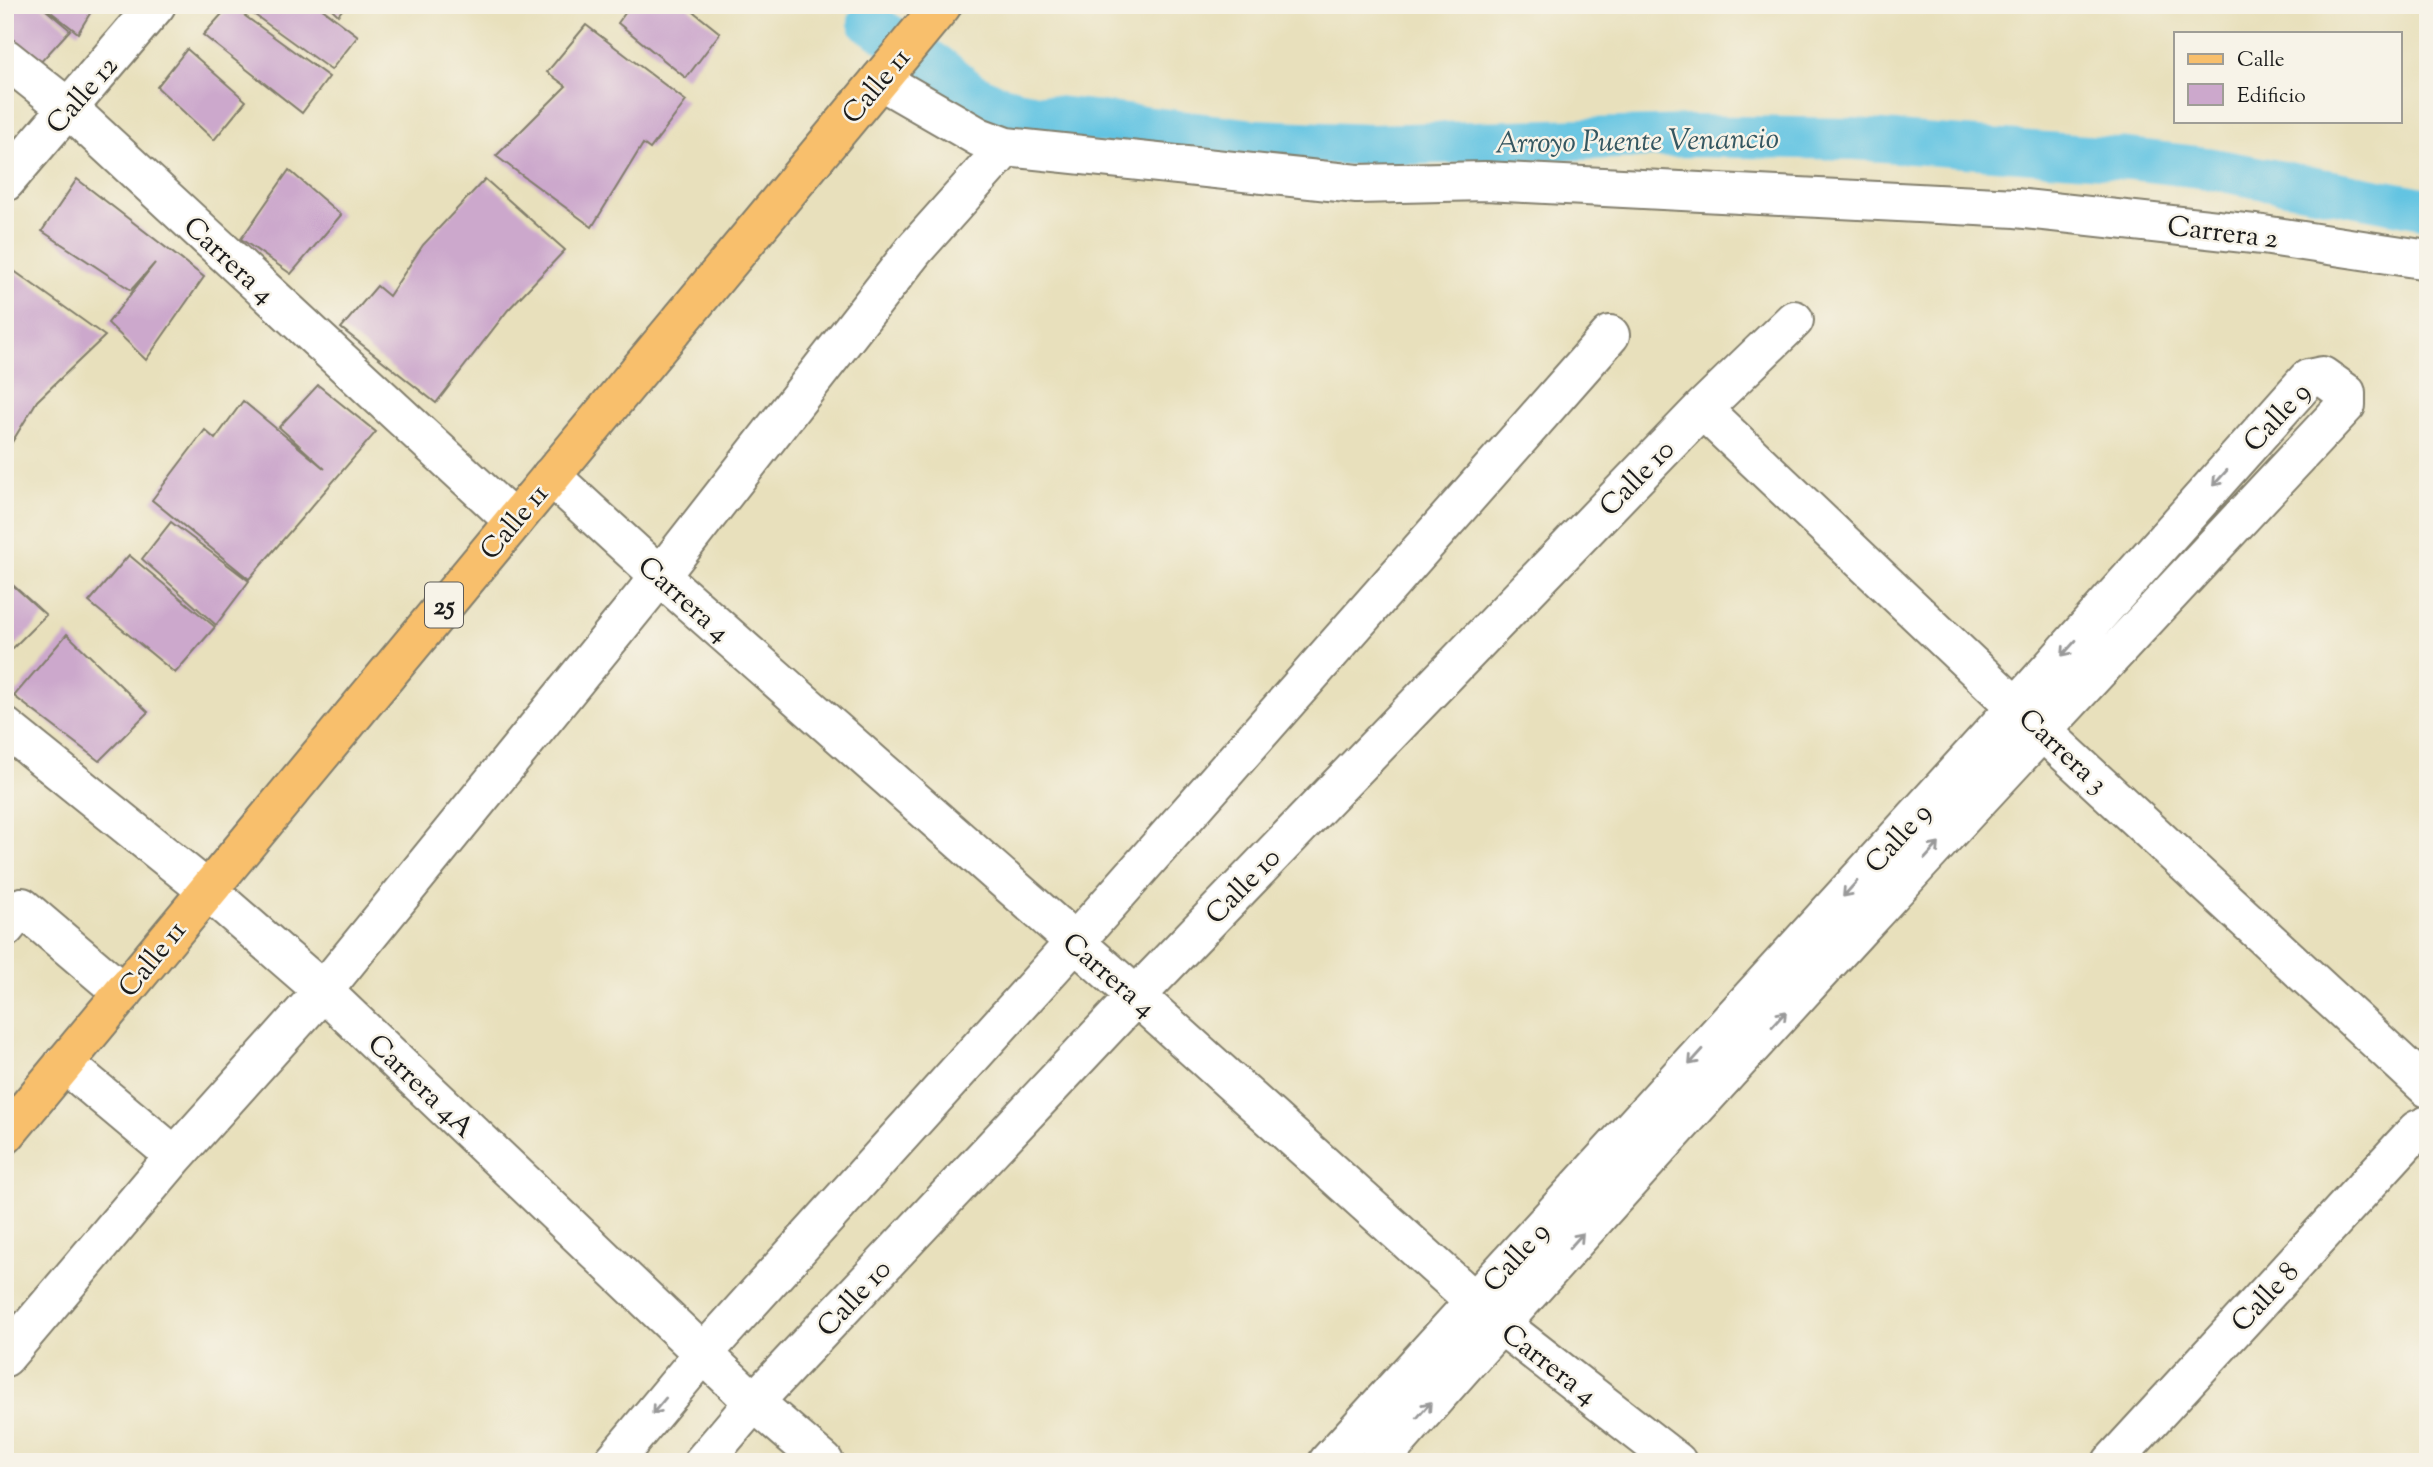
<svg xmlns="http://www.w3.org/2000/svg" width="2433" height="1467" font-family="'Sorts Mill Goudy',serif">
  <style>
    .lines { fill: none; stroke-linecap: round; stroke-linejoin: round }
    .canal { stroke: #64c4e2; stroke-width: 42 }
    .building { fill: #cca8cc }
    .minor-casing { stroke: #827e6c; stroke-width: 42 }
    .major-casing { stroke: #827e6c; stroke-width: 42 }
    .minor { stroke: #fff; stroke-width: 38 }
    .major { stroke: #f8bf6c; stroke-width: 38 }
    .oneway { stroke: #999 }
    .labels { text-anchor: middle; stroke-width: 5; stroke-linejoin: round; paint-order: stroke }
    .shield { fill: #f7f3e8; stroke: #5e5c59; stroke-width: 2 }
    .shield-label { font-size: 26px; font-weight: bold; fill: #1c1c1c }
    .street-label { font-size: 28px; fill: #1c1c1c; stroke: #f7f3e8 }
    .water-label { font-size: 30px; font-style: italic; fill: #355761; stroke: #f7f3e8 }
  </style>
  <rect width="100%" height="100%" fill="#f7f3e8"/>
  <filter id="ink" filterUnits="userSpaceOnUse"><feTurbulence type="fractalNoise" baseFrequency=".0143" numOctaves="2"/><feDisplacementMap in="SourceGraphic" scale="14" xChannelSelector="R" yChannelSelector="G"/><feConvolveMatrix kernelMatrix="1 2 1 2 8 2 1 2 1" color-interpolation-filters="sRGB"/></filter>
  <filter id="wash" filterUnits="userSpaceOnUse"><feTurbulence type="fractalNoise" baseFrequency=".00686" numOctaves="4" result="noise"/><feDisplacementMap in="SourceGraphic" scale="28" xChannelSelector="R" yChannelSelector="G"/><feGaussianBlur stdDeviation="1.57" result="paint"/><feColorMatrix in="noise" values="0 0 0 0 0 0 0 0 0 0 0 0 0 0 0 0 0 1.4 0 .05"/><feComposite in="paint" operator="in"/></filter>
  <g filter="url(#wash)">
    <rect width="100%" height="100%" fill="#e8e0bc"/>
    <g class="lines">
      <path class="canal" d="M 869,22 L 938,66 L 970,92 L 994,104 L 1032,114 L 1256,140 L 1370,145 L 1691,136 L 1855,139 L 2129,159 L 2207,168 L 2428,209"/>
    </g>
    <g id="blocks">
      <path class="building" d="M 5,5 L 40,5 L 70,30 L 38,65 L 5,38 Z
        M 42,5 L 92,5 L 94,7 L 78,33 Z
        M 230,5 L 329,77 L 302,113 L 203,35 Z
        M 241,5 L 317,5 L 358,36 L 331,70 Z
        M 328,5 L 346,5 L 338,15 Z
        M 631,5 L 685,5 L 720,33 L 686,78 L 618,23 Z
        M 586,25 L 686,101 L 650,149 L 643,144 L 592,227 L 496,156 L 566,86 L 547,72 Z
        M 187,49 L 246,101 L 214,140 L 157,87 Z
        M 289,170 L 341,215 L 291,274 L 241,239 Z
        M 77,179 L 204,277 L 146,360 L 108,323 L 155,263 L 131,290 L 42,231 Z
        M 485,179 L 565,250 L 508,310 L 436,403 L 341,328 L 377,286 L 389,296 L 423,245 Z
        M 10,268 L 105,336 L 37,401 L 9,447 L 5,444 L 5,273 Z
        M 318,385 L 376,432 L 249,579 L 152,500 L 205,430 L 215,439 L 243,401 L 325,469 L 279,427 Z
        M 171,522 L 249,581 L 216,625 L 142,559 Z
        M 129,555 L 215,627 L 175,673 L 89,602 Z
        M 5,578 L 46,615 L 5,656 Z
        M 67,634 L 148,712 L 99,761 L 14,696 Z"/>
    </g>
  </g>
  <g filter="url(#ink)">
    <use href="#blocks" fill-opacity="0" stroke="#827e6c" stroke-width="2"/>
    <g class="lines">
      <defs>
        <path id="minor" d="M 5,58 L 68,108 L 514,521
          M 880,80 L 979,137 L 1006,147 L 1357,184 L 1485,181 L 2016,208 L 2263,235 L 2428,260
          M 5,182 L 156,5
          M 1702,409 L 2016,707 L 2428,1088
          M 551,476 L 660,576 L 1136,996 L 1500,1324 L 1677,1462
          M 5,727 L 207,890 L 323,991 L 754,1402 L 824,1462
          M 5,928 L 22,907 L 123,993
          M 64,1063 L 175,1156
          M 5,1357 L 175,1156 L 323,991 L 660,576 L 914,250 L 1006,147
          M 613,1462 L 703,1354 L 1075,942 L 1610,335
          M 703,1462 L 754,1402 L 1136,996 L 1702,409 L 1794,320
          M 1328,1462 L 2016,707 L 2308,379 L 2322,376 L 2346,393 L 2346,405 C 2020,754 1694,1103 1379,1462
          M 2112,1462 L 2417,1130 L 2428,1125"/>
        <path id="major" d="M 5,1135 L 942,5"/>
      </defs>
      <use href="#minor" class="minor-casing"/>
      <use href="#major" class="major-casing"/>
      <use href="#minor" class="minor"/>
      <use href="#major" class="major"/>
    </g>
    <defs><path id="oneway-shaft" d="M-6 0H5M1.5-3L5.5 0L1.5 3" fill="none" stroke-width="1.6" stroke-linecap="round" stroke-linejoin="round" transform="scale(1.75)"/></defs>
    <g class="oneway">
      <use href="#oneway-shaft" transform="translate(2220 478) rotate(132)"/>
      <use href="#oneway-shaft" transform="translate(2069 648) rotate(132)"/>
      <use href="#oneway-shaft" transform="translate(1932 851) rotate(-48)"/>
      <use href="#oneway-shaft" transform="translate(1850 889) rotate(132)"/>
      <use href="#oneway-shaft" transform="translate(1779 1019) rotate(-48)"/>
      <use href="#oneway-shaft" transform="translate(1696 1057) rotate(132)"/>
      <use href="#oneway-shaft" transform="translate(1576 1241) rotate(-48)"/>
      <use href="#oneway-shaft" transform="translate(659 1406) rotate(130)"/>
      <use href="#oneway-shaft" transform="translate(1424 1410) rotate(-49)"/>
    </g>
  </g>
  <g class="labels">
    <rect class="shield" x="425" y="582.5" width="38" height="45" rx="5"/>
    <g class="shield-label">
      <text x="444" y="614">25</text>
    </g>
    <g class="street-label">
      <text transform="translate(875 85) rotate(-50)" y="10">Calle 11</text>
      <text transform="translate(81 94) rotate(-49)" y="10">Calle 12</text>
      <text transform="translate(2223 231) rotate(7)" y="10">Carrera 2</text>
      <text transform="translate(230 259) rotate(43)" y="10">Carrera 4</text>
      <text transform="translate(2276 416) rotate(-47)" y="10">Calle 9</text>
      <text transform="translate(1636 477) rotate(-46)" y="10">Calle 10</text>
      <text transform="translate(513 521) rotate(-50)" y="10">Calle 11</text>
      <text transform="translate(685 598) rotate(42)" y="10">Carrera 4</text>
      <text transform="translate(2064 750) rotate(43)" y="10">Carrera 3</text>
      <text transform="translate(1897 837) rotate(-48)" y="10">Calle 9</text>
      <text transform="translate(1242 885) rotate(-46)" y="10">Calle 10</text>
      <text transform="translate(151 958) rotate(-51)" y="10">Calle 11</text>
      <text transform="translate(1110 974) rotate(41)" y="10">Carrera 4</text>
      <text transform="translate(422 1085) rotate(44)" y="10">Carrera 4A</text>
      <text transform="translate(1515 1256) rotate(-48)" y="10">Calle 9</text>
      <text transform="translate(2264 1296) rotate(-47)" y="10">Calle 8</text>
      <text transform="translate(853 1297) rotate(-47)" y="10">Calle 10</text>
      <text transform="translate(1550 1363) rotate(38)" y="10">Carrera 4</text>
    </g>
    <g class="water-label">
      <text transform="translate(1637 140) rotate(-1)" y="10">Arroyo Puente Venancio</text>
    </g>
  </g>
  <rect width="2433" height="1467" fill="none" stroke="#f7f3e8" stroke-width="28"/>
  <rect x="2174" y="32" width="228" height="91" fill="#f7f3e8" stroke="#9f9d96" stroke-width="2"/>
  <rect x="2188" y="54" width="35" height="10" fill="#f8bf6c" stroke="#9f9d96" stroke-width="2"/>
  <text x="2237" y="66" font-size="21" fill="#1c1c1c">Calle</text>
  <rect x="2188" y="84" width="35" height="21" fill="#cca8cc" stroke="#9f9d96" stroke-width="2"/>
  <text x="2237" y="102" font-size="21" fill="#1c1c1c">Edificio</text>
</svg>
